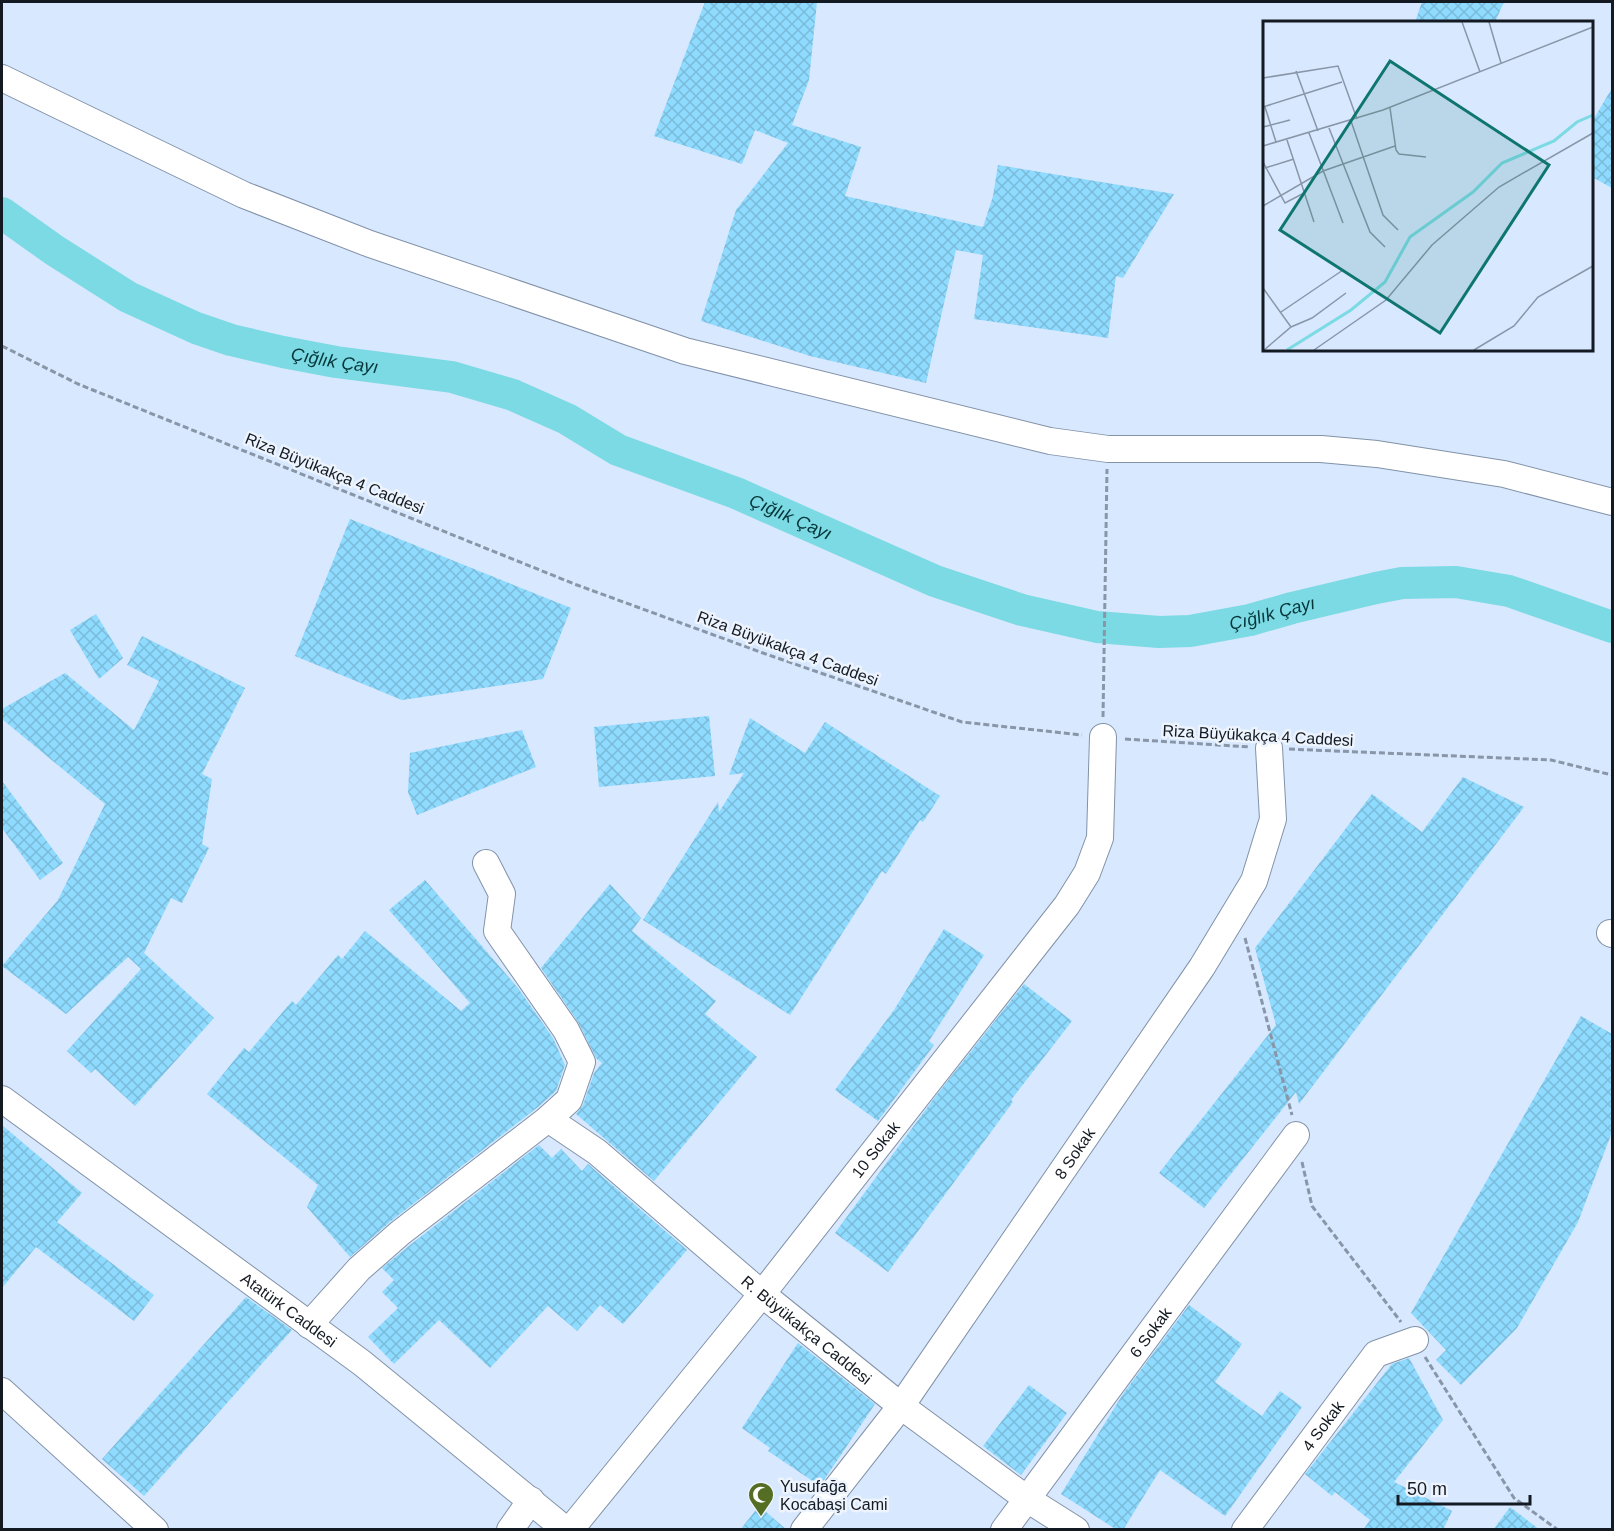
<svg xmlns="http://www.w3.org/2000/svg" width="1614" height="1531" font-family="Arial,sans-serif">
  <style>
    .lines { fill: none; stroke-linecap: round; stroke-linejoin: round }
    .river { stroke: #7bdae3; stroke-width: 32 }
    .building { fill: url(#building-cross-hatch) }
    .minor-casing { stroke: #8292a7; stroke-width: 28 }
    .path { stroke: #8996a7; stroke-width: 3; stroke-dasharray: 6 3; stroke-linecap: butt }
    .minor { stroke: #fff; stroke-width: 26 }
    .labels { text-anchor: middle; stroke-width: 5; stroke-linejoin: round; paint-order: stroke }
    .street-label { font-size: 16px; fill: #141a22; stroke: #edf4fe }
    .poi-label { font-size: 16px; fill: #141a22; stroke: #edf4fe; text-anchor: start }
    .water-label { font-size: 18px; font-style: italic; fill: #053539; stroke: #edf4fe }
    .inset-river { fill: none; stroke: #7bdae3; stroke-width: 3 }
    .inset-road { fill: none; stroke: #8996a7; stroke-width: 1.5 }
    .view { fill: #0f766e; fill-opacity: 0.15; stroke: #0f766e; stroke-width: 3 }
    .inset-edge { fill: none; stroke: #141a22; stroke-width: 3 }
  </style>
  <defs>
    <pattern id="building-cross-hatch" width="8" height="8" patternUnits="userSpaceOnUse" patternTransform="scale(1.5)"><rect width="8" height="8" fill="#8edbff"/><path d="M0 0l8 8M0 8l8-8" fill="none" stroke="#7abbda"/></pattern>
  </defs>
  <rect width="100%" height="100%" fill="#d7e8ff"/>
  <g class="lines">
    <path class="river" id="s1" d="M 2,213 L 54,250 L 128,297 L 196,328 L 231,340 L 283,352 L 336,362 L 452,377 L 513,395 L 567,419 L 618,450 L 736,493 L 935,581 L 1022,610 L 1097,627 L 1159,632 L 1190,631 L 1250,620 L 1292,608 L 1376,588 L 1402,583 L 1456,582 L 1509,591 L 1612,627"/>
  </g>
  <path class="building" d="M 705,2 L 817,2 L 809,80 L 792,125 L 861,147 L 845,196 L 983,227 L 993,196 L 998,165 L 1174,194 L 1123,278 L 1116,276 L 1108,338 L 974,319 L 983,255 L 956,250 L 926,383 L 810,356 L 701,321 L 736,210 L 788,143 L 755,130 L 742,164 L 654,136 Z
    M 1422,2 L 1504,2 L 1495,22 L 1415,22 Z
    M 1612,88 L 1612,188 L 1592,177 L 1592,122 Z
    M 350,519 L 571,608 L 543,679 L 402,700 L 295,656 Z
    M 96,614 L 123,658 L 99,679 L 70,630 Z
    M 142,636 L 245,688 L 202,774 L 212,779 L 202,844 L 209,848 L 182,903 L 171,898 L 144,953 L 214,1018 L 135,1106 L 95,1069 L 91,1073 L 67,1051 L 141,969 L 128,957 L 66,1014 L 2,966 L 58,900 L 105,804 L 2,719 L 2,709 L 65,673 L 134,730 L 159,681 L 127,665 Z
    M 709,716 L 715,776 L 599,787 L 594,727 Z
    M 750,718 L 805,753 L 825,722 L 940,796 L 923,822 L 920,820 L 886,874 L 882,871 L 790,1015 L 643,920 L 718,802 L 719,812 L 744,773 L 729,775 Z
    M 522,730 L 536,767 L 417,815 L 408,792 L 410,753 Z
    M 1463,777 L 1524,807 L 1299,1104 L 1296,1092 L 1204,1208 L 1159,1173 L 1276,1025 L 1255,948 L 1372,794 L 1422,832 Z
    M 2,781 L 63,863 L 40,880 L 2,828 Z
    M 425,880 L 518,988 L 553,1038 L 565,1065 L 556,1091 L 538,1107 L 391,1221 L 350,1257 L 307,1207 L 318,1185 L 207,1094 L 244,1048 L 249,1052 L 292,1001 L 296,1005 L 338,955 L 342,959 L 365,931 L 461,1011 L 470,1003 L 389,910 Z
    M 610,884 L 641,918 L 632,931 L 716,1001 L 705,1014 L 757,1057 L 654,1181 L 576,1114 L 583,1105 L 594,1073 L 602,1063 L 596,1058 L 578,1022 L 541,968 Z
    M 944,929 L 984,955 L 929,1041 L 934,1045 L 878,1121 L 835,1090 L 894,1010 Z
    M 1024,984 L 1072,1021 L 1011,1100 L 1013,1102 L 888,1272 L 835,1233 L 935,1097 Z
    M 1581,1016 L 1612,1034 L 1612,1132 L 1578,1222 L 1517,1328 L 1461,1385 L 1436,1360 L 1446,1350 L 1411,1313 Z
    M 2,1125 L 82,1193 L 57,1222 L 154,1295 L 134,1321 L 36,1247 L 2,1288 Z
    M 539,1145 L 552,1158 L 561,1149 L 582,1171 L 588,1164 L 687,1250 L 623,1324 L 600,1305 L 577,1331 L 548,1306 L 490,1368 L 439,1320 L 394,1364 L 368,1337 L 398,1308 L 382,1292 L 394,1280 L 382,1268 L 410,1245 Z
    M 246,1297 L 292,1330 L 144,1496 L 102,1459 Z
    M 1189,1305 L 1242,1344 L 1215,1382 L 1262,1416 L 1280,1391 L 1302,1407 L 1225,1516 L 1160,1470 L 1123,1530 L 1117,1530 L 1061,1494 L 1123,1394 Z
    M 798,1343 L 875,1404 L 820,1486 L 768,1451 L 770,1448 L 742,1428 Z
    M 1409,1358 L 1443,1420 L 1394,1482 L 1452,1511 L 1443,1530 L 1363,1530 L 1370,1520 L 1335,1492 L 1332,1496 L 1305,1474 L 1392,1364 Z
    M 1029,1385 L 1067,1413 L 1021,1475 L 983,1446 Z
    M 759,1506 L 787,1530 L 740,1530 Z
    M 1510,1507 L 1540,1530 L 1493,1530 Z"/>
  <g class="lines">
    <defs>
      <g id="minor">
        <path d="M 2,78 L 244,195 L 370,244 L 685,351 L 1050,441 L 1108,449 L 1321,449 L 1377,454 L 1504,474 L 1612,502"/>
        <path d="M 1610,933 L 1612,934"/>
        <path id="s2" d="M 2,1099 L 362,1363 L 566,1530"/>
        <path id="s3" d="M 548,1119 L 597,1152 L 762,1294 L 901,1406 L 1027,1499 L 1076,1530"/>
        <path d="M 309,1325 L 359,1269 L 400,1233 L 548,1119 L 569,1100 L 582,1062 L 566,1030 L 497,931 L 502,894 L 486,863"/>
        <path d="M 2,1391 L 155,1530"/>
        <path d="M 510,1530 L 531,1500"/>
        <path id="s4" d="M 570,1530 L 762,1294 L 1067,905 L 1087,873 L 1100,838 L 1103,737"/>
        <path id="s5" d="M 804,1530 L 901,1406 L 1202,967 L 1254,881 L 1273,819 L 1269,748"/>
        <path id="s6" d="M 1004,1530 L 1296,1135"/>
        <path id="s7" d="M 1245,1530 L 1376,1354 L 1415,1340"/>
      </g>
    </defs>
    <use href="#minor" class="minor-casing"/>
    <path class="path" d="M 2,346 L 78,384 L 577,585 L 763,653 L 962,722 L 1082,735
      M 1103,717 L 1107,469
      M 1125,739 L 1250,747
      M 1289,749 L 1551,760 L 1612,775
      M 1245,938 L 1292,1115
      M 1302,1162 L 1312,1206 L 1401,1322
      M 1425,1357 L 1514,1498 L 1558,1530"/>
    <use href="#minor" class="minor"/>
  </g>
  <defs>
    <symbol id="mosque-pin" viewBox="-11 -11 22 30"><path d="M0 17L-7.5 6A9.5 9.5 0 1 1 7.5 6Z" fill="#546f23" stroke="#edf4fe"/><path d="M3.5-4.9A6 6 0 1 0 3.5 4.9A5 5 0 1 1 3.5-4.9Z" fill="#fff"/></symbol>
  </defs>
  <g fill-rule="evenodd">
    <use href="#mosque-pin" x="746" y="1480" width="30" height="40"/>
  </g>
  <g class="labels">
    <g class="street-label">
      <text transform="translate(335 473) rotate(22)" y="6">Riza Büyükakça 4 Caddesi</text>
      <text transform="translate(788 648) rotate(20)" y="6">Riza Büyükakça 4 Caddesi</text>
      <text transform="translate(1258 735) rotate(3)" y="6">Riza Büyükakça 4 Caddesi</text>
      <text dy="6" stroke="none"><textPath href="#s4" startOffset="488">10 Sokak</textPath></text>
      <text dy="6" stroke="none"><textPath href="#s5" startOffset="464">8 Sokak</textPath></text>
      <text dy="6" stroke="none"><textPath href="#s2" startOffset="356">Atatürk Caddesi</textPath></text>
      <text dy="6" stroke="none"><textPath href="#s3" startOffset="334">R. Büyükakça Caddesi</textPath></text>
      <text dy="6" stroke="none"><textPath href="#s6" startOffset="246">6 Sokak</textPath></text>
      <text dy="6" stroke="none"><textPath href="#s7" startOffset="130">4 Sokak</textPath></text>
    </g>
    <g class="poi-label">
      <text x="780" y="1492">Yusufağa<tspan x="780" dy="18">Kocabaşi Cami</tspan></text>
    </g>
    <g class="water-label">
      <text dy="6" stroke="none"><textPath href="#s1" startOffset="369">Çığlık Çayı</textPath></text>
      <text dy="6" stroke="none"><textPath href="#s1" startOffset="855">Çığlık Çayı</textPath></text>
      <text dy="6" stroke="none"><textPath href="#s1" startOffset="1359">Çığlık Çayı</textPath></text>
    </g>
  </g>
  <g transform="translate(1263 21)">
    <rect width="330" height="330" fill="#d7e8ff"/>
    <path class="inset-river" d="M 24,329 L 88,289 L 122,261 L 147,216 L 210,171 L 239,142 L 291,120 L 314,101 L 330,94"/>
    <path class="inset-road" d="M 199,1 L 217,51M 226,1 L 238,42M 33,50 L 55,110M 0,57 L 75,45 L 94,98M 0,86 L 79,61M 2,86 L 13,121M 127,87 L 133,129 L 136,133 L 163,136M 88,100 L 120,194 L 135,209M 0,106 L 27,99M 66,107 L 107,211 L 122,226M 46,112 L 80,202M 24,119 L 51,201M 0,125 L 120,89 L 330,6M 0,141 L 22,182 L 43,171M 2,147 L 31,138M 0,185 L 60,150 L 132,125M 0,267 L 28,306M 18,291 L 80,249M 1,329 L 28,306 L 49,297 L 83,272M 51,329 L 123,279 L 169,224 L 236,166 L 330,112M 211,329 L 251,305 L 275,276 L 330,245"/>
    <path class="view" d="M 127,40 L 286,144 L 177,312 L 17,209 Z"/>
    <rect width="330" height="330" class="inset-edge"/>
  </g>
  <rect width="1614" height="1531" fill="none" stroke="#141a22" stroke-width="6"/>
  <path d="M1398 1495v9h132v-9" fill="none" stroke="#141a22" stroke-width="3"/>
  <text x="1407" y="1495" font-size="18" fill="#141a22" stroke="#edf4fe" stroke-width="4.5" paint-order="stroke">50 m</text>
</svg>
